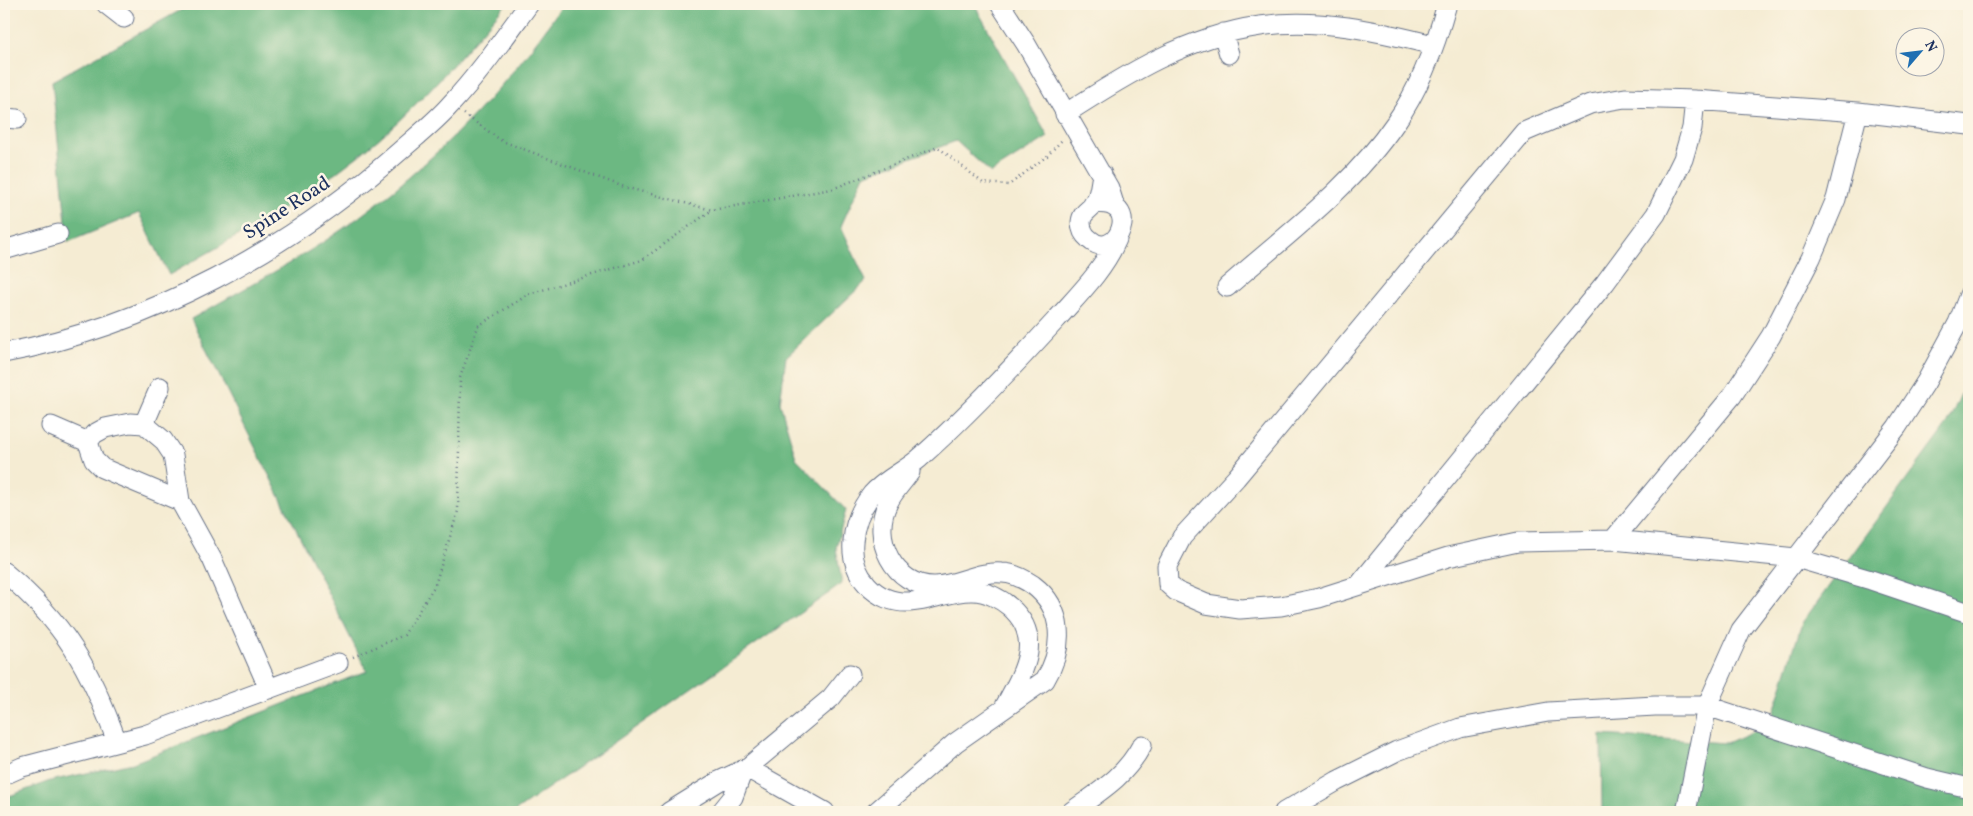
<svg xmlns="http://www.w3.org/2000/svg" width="1973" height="816" font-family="Vollkorn,serif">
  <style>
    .forest { fill: #6cb882; stroke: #447470 }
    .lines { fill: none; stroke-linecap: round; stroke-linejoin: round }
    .minor-casing { stroke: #677187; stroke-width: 21 }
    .path { stroke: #677187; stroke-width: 2.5; stroke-dasharray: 1 4; stroke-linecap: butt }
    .minor { stroke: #fff; stroke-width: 19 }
    .labels { text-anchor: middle; stroke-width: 5; stroke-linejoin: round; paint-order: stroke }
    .street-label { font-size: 20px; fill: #1b2f5e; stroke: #fcf5e5 }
  </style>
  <rect width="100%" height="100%" fill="#fcf5e5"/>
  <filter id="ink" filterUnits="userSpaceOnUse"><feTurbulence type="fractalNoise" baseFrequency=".02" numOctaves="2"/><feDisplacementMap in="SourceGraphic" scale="10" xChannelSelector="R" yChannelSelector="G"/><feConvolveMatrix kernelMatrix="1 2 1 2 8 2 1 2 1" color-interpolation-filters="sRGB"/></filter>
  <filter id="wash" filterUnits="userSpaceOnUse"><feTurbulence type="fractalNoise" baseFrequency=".0096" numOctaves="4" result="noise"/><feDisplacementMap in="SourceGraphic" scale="20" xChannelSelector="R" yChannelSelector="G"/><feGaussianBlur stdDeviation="1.12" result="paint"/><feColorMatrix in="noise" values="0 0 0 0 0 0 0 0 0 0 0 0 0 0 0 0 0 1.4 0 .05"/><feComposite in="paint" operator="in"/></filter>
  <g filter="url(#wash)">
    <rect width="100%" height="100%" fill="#f5ecd3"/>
    <path class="forest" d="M 192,4 L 506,4 C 460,57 414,112 358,156 C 300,202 234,238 169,275 L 139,213 L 68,242 L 52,81 Z
      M 563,4 L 974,4 L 1048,137 L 991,173 L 956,141 L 864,175 L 841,226 L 866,281 L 786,357 L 780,403 L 796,458 L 846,510 L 836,548 L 842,584 L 514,812 L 4,812 L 4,798 L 50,781 L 133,763 L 367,671 L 191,319 C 236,293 282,269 325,241 C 418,179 502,96 563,4 Z
      M 1969,376 L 1969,812 L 1602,812 L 1601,735 L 1726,743 L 1770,724 L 1802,623 L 1948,423 Z"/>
  </g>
  <g filter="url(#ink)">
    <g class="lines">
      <defs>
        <path id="minor" d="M 106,4 L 124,18
          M 1000,4 L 1026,44 L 1109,188 L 1115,207
          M 1223,33 L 1229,54
          M 1065,114 C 1125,75 1188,36 1260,26 C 1317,17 1378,31 1433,45
          M 4,118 L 17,119
          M 1969,125 L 1858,112 L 1695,100 L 1625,98 L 1590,104 L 1524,132 L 1236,478 L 1182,537 L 1167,566 L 1168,584 L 1176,591 L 1206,604 L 1240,609 L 1281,606 L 1319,598 L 1448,557 L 1518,542 L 1613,540 L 1796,558 L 1871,580 L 1969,613
          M 1093,204 C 1145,197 1117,265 1089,239 C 1084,235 1081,229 1081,222 C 1082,212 1089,211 1094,204 C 1100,195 1100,184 1102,174
          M 4,250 L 58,234
          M 1227,287 C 1285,236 1352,187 1396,122 C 1420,88 1436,44 1447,4
          M 4,353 C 150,326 289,249 400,151 C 417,136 435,122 450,105 C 479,74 504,38 529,4
          M 144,424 L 160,387
          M 51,426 L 88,442
          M 180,501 L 102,468 L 94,460 L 88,442 L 94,434 L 105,428 L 130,423 L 144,424 L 163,440 L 173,455 L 180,501 L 212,559 L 269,689
          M 1613,540 L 1732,396 L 1771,336 L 1811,258 L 1836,199 L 1858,112
          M 4,572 C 65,623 90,668 117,742
          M 1359,585 L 1605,283 L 1656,214 L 1683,159 L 1692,128 L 1695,100
          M 1005,706 C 1023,673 1045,638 1010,607 C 1001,599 986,591 973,591 C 951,590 932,601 910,602 C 876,604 850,575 853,542 C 854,524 860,509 872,494 C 886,478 908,470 923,455 C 970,413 1013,367 1056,320 C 1078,295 1104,270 1117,239
          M 747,768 L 825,812
          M 4,775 L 22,767 L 145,735 L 338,663
          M 669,812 L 719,781 L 747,768 L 831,698 L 850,674
          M 721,812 L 733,797 L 743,770
          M 876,812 L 955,743 L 1045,680 C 1064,649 1065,609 1033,585 C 1024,579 1013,573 1002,573 C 978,571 959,585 935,586 C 894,587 870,538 888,503 C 893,492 903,482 910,472
          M 1071,812 C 1100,791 1125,777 1142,745
          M 1284,812 L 1337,781 L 1397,751 L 1460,728 L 1548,712 L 1655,706 L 1707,706 L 1927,778 L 1969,788
          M 1686,812 L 1707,706 L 1741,630 L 1897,427 L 1926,382 L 1958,323 L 1969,295"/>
      </defs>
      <use href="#minor" class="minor-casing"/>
      <path class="path" d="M 464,114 L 502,141 L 624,187 L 712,210 L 832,189 L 938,147 L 983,183 L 1009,185 L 1047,156 L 1062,140
        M 353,657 L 404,635 L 435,585 L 458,511 L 460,378 L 478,326 L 529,294 L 642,260 L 712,210"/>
      <use href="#minor" class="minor"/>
    </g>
  </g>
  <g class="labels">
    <g class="street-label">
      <text transform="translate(286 207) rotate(-33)" y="7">Spine Road</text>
    </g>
  </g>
  <rect width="1973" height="816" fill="none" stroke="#fcf5e5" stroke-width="20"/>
  <g transform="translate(1920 52) rotate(62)"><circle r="24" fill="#fcf5e5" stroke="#a2a6af"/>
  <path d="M0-4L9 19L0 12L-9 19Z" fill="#1f6fb2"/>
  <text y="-8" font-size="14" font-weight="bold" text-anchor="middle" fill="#1b2f5e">N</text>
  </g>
</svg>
